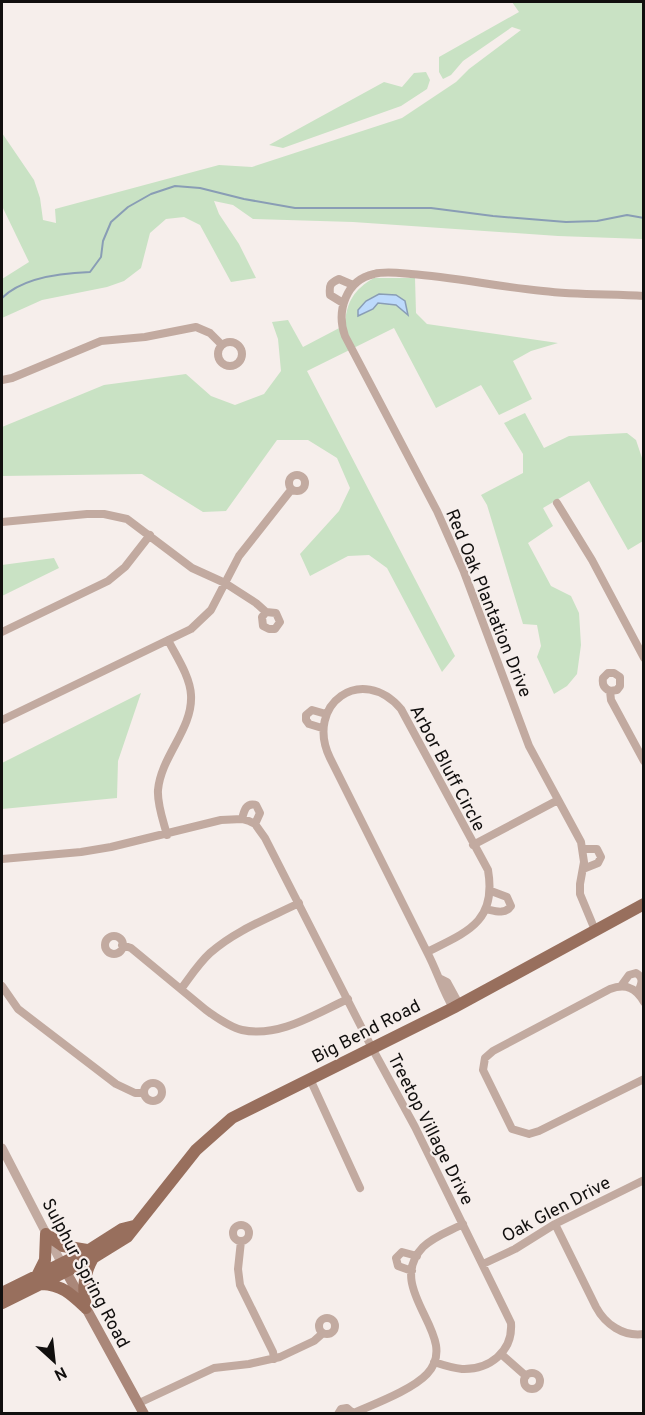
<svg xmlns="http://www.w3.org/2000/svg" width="645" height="1415" font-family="Overpass,sans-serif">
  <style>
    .green { fill: #c9e2c4 }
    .water { fill: #bddafc; stroke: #899db5; stroke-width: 1.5 }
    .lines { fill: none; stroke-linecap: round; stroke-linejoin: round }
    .stream { stroke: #899db5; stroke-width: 2 }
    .minor { stroke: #c2aaa0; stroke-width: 8 }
    .tertiary { stroke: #c2aaa0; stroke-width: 9 }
    .secondary { stroke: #aa8779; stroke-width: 10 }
    .primary { stroke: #986f5d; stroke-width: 12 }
    .labels { text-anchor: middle; stroke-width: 4.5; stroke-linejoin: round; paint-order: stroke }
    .street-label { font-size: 18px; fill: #110f0e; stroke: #f6eeeb }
  </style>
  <rect width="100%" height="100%" fill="#f6eeeb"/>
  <path class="green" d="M 512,2 L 643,2 L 643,239 L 558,236 L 353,222 L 253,219 L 233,205 L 214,201 L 219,214 L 239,244 L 256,278 L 231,282 L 200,225 L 184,217 L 166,219 L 150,233 L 141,268 L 124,281 L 107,287 L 42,300 L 2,318 L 2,279 L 29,262 L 2,206 L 2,133 L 34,180 L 40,198 L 43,220 L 56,223 L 55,209 L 219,165 L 252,167 L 402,118 L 456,82 L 469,69 L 521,30 L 512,27 L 463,61 L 451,75 L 443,79 L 439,72 L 439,57 L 519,12 Z
    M 426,72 L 430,80 L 427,89 L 401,106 L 283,148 L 269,145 L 384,82 L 402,87 L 414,73 Z
    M 374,278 L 415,278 L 416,313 L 427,324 L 558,343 L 531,351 L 513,361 L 532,399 L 499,415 L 481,385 L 436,408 L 394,328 L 307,371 L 455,656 L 442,672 L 387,568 L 369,555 L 348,556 L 310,576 L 300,554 L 339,511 L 350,488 L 337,458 L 308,440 L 277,440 L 226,511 L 203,512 L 142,474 L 2,476 L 2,427 L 104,385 L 186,374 L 211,396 L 235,405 L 264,394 L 281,371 L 278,339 L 272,322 L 288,320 L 303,347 L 345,325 C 346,303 354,289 374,278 Z
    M 525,413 L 544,448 L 569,436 L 627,433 L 636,440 L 643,461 L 643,541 L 628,550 L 589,481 L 543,508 L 553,526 L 528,543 L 551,586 L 571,596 L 579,613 L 581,645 L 577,674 L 567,686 L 554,694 L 537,657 L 541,646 L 537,625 L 523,624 L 487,505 L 481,495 L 523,473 L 523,454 L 504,423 Z
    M 54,558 L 59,568 L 2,596 L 2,565 Z
    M 141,693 L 118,761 L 117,798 L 2,809 L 2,763 Z"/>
  <path class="water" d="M 379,294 L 396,295 L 405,301 L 408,315 L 396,305 L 378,303 L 373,309 L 358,316 L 358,310 L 366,301 Z"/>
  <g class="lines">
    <path class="stream" d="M 2,298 C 23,277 61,273 90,272 L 101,257 L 103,241 L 111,222 L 128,207 L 151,194 L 175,186 L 200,188 L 244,199 L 295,208 L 431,208 L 493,216 L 566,222 L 597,221 L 627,215 L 644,218"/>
    <path class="minor" d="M 343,303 L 330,295 C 329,285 330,283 339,279 L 353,285
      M218 354a12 12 0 1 1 24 0a12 12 0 1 1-24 0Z
      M 2,380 L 12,378 L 101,341 L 145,337 L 196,327 L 210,333 L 221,344
      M289 483a8 8 0 1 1 16 0a8 8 0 1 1-16 0Z
      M 557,503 L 592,560 L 644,658
      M 2,522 L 87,514 L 104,514 L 127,519 L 192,568 L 225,583 L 256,603 L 266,612 L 276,613 L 280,622 L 275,629 L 269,629 L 263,626 L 262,617 L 266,612
      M 2,632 L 108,581 L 125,567 L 150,535
      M 610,691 L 617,690 L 620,686 L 620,677 L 614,673 L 608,673 L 603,678 C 602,685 604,688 610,691 L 611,700 L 644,761
      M 2,720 L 191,629 L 211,610 L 239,556 L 291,490
      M 322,728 L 309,724 L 306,720 L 306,715 L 312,710 L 326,714
      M 242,819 C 244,811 246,802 256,805 L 260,813 L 255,824
      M 167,835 C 163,820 157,804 158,790 C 161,756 193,729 191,695 C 190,676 176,656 168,640
      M 473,845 L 558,800
      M 2,859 L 81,852 L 111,847 L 221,820 L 242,819 L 249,821 L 255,824 L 265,838 L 372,1048 L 415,1127 L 511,1323 C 513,1352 489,1370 462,1369 C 452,1368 443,1365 434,1362
      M 583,869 L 598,863 L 601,857 L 597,849 L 583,849
      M 486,909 C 495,911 505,915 511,906 L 507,897 L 491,891
      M 595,930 L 580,894 L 580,884 L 584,862 L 581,842 L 529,746 L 464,572 L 437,511 L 345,336 C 336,311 346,280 374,274 C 385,271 399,273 411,274 C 455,277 498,287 543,291 C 576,295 610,294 644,296
      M105 945a9 9 0 1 1 18 0a9 9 0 1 1-18 0Z
      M 122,945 L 131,948 L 206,1010 C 216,1017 229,1027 242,1030 C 279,1038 315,1014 348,999
      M 427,952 C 467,932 497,922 488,870 L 401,709 C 362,663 304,704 330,758 L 427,952 C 437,971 442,989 453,1008
      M 441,979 L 447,982 L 459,1004
      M 2,986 L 18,1009 L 116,1084 L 135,1093 L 144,1093
      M 621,986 L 629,975 L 636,973 C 645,978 641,985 638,992
      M 181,989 C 190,977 199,963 210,953 C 236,930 269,918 299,903
      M 644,1002 C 636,988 626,983 610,989 L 493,1051 L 485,1058 L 483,1070 L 512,1129 L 529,1134 L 539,1131 L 644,1079
      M 310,1079 L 360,1188
      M144 1092a9 9 0 1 1 18 0a9 9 0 1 1-18 0Z
      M 555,1224 L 596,1307 C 605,1324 623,1337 644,1334
      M233 1233a8 8 0 1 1 16 0a8 8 0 1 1-16 0Z
      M 241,1241 L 238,1269 L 240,1285 L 273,1352 L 274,1359
      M 483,1264 L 515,1249 L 555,1224 L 644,1180
      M 412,1271 L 398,1266 L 396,1258 L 402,1252 L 417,1256
      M319 1326a8 8 0 1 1 16 0a8 8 0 1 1-16 0Z
      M 501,1354 L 526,1376
      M524 1381a8 8 0 1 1 16 0a8 8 0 1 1-16 0Z
      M 139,1403 L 214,1368 L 249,1364 L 280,1357 L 314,1341 L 323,1333
      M 354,1413 C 374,1404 412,1390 427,1374 C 463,1336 382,1290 423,1247 C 434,1236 450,1231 463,1224
      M 338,1414 L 341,1409 L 347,1408 L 354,1414"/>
    <path class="tertiary" d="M 2,1148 L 62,1264"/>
    <path class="secondary" d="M 63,1266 L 144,1414"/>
    <path class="primary" d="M 46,1234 L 63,1246 L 87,1250
      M 37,1276 L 45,1260 L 46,1234
      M 42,1284 C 62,1285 71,1294 86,1308
      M 2,1293 L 89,1250 L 122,1229 L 134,1226
      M 2,1303 L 93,1258 L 127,1237 L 196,1150 L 232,1118 L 453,1008 L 644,904
      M 86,1308 C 83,1290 83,1275 93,1258"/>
  </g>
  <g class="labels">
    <g class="street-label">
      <text transform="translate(489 603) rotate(68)" y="6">Red Oak Plantation Drive</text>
      <text transform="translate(448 768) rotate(62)" y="6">Arbor Bluff Circle</text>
      <text transform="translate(366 1031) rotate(-27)" y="6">Big Bend Road</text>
      <text transform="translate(431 1129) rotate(63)" y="6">Treetop Village Drive</text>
      <text transform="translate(556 1209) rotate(-28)" y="6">Oak Glen Drive</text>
      <text transform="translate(86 1273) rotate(62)" y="6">Sulphur Spring Road</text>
    </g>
  </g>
  <rect width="645" height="1415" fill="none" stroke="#110f0e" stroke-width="6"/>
  <g transform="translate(54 1361) rotate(153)" stroke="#f6eeeb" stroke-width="4.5" paint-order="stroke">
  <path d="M0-4.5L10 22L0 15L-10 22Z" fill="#110f0e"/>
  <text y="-9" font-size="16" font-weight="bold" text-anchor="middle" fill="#110f0e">N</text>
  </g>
</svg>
